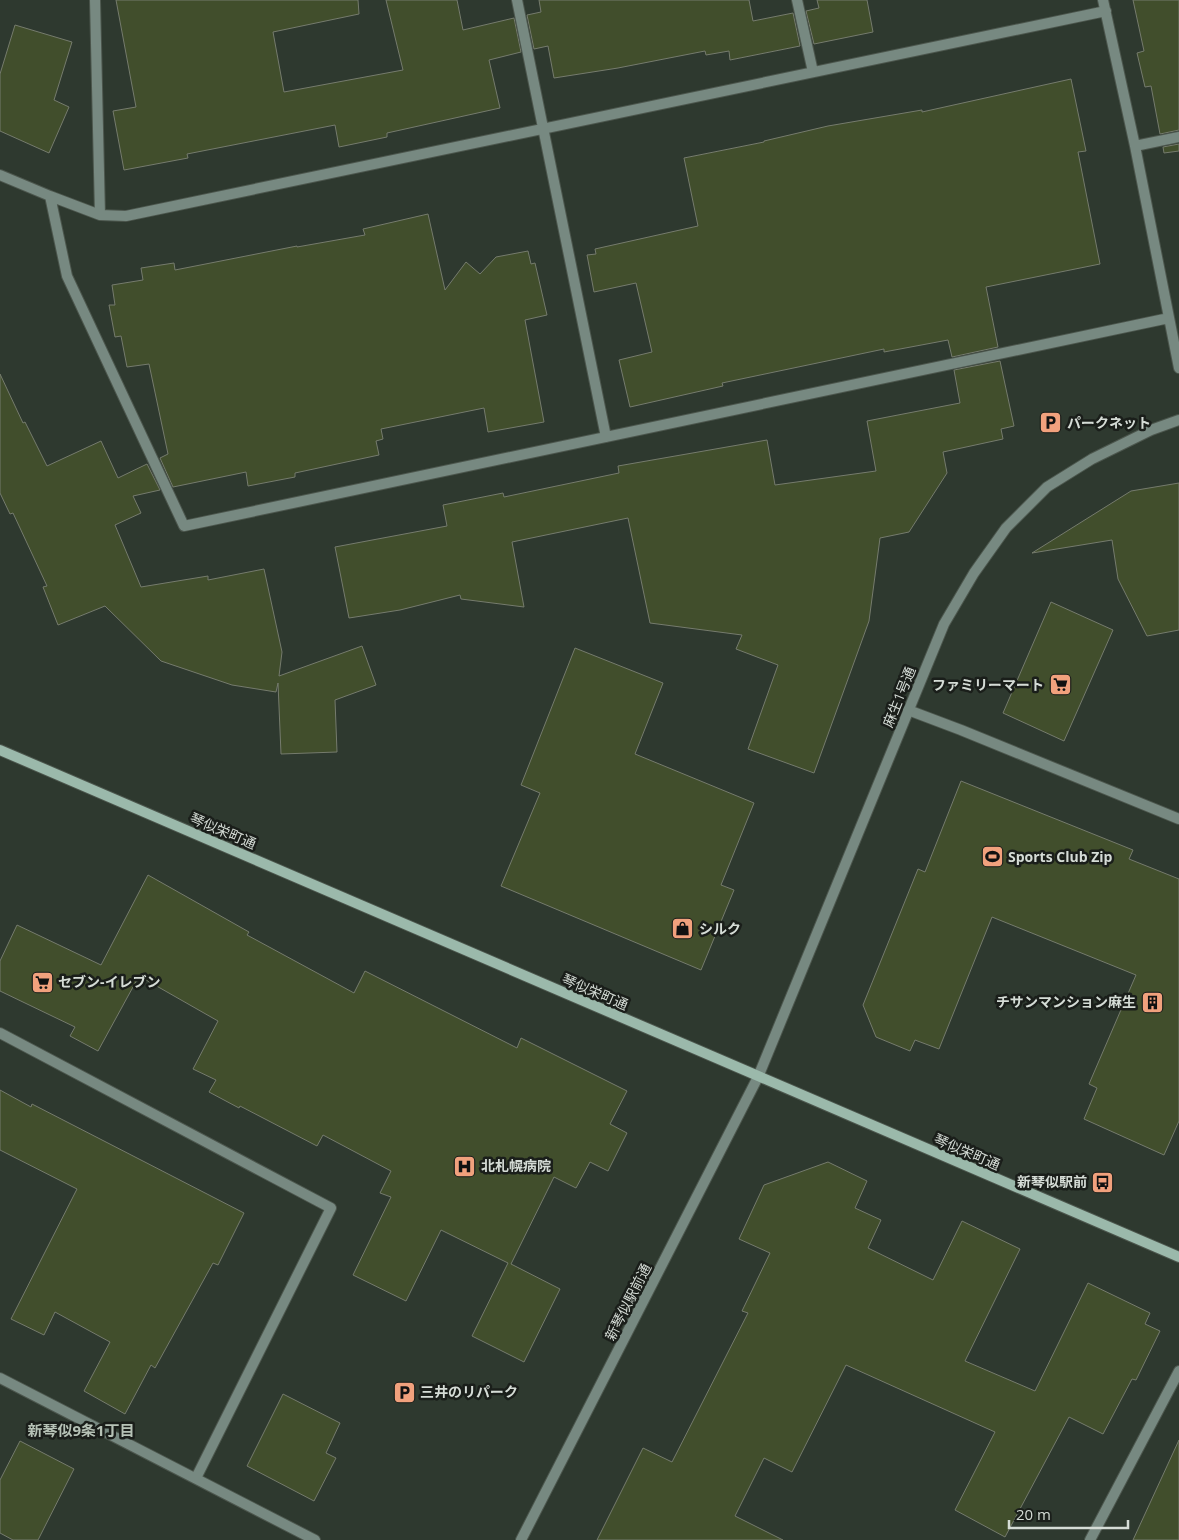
<svg xmlns="http://www.w3.org/2000/svg" width="1179" height="1540" font-family="'Open Sans','Noto Sans JP',sans-serif">
  <style>
    .building { fill: #414e2c; stroke: #757b6d }
    .lines { fill: none; stroke-linecap: round; stroke-linejoin: round }
    .minor-casing { stroke: #4c564d; stroke-width: 12 }
    .tertiary-casing { stroke: #4c564d; stroke-width: 12 }
    .secondary-casing { stroke: #4c564d; stroke-width: 12 }
    .minor { stroke: #778981; stroke-width: 10 }
    .tertiary { stroke: #778981; stroke-width: 10 }
    .secondary { stroke: #9bb9ab; stroke-width: 10 }
    .labels { text-anchor: middle; stroke-width: 5; stroke-linejoin: round; paint-order: stroke }
    .poi-label { font-size: 14px; font-weight: bold; fill: #d5dcd6; stroke: #1a1e1a; text-anchor: start }
    .street-label { font-size: 14px; fill: #d5dcd6; stroke: #1a1e1a }
    .neighbourhood-label { font-size: 15px; font-weight: bold; fill: #b6c2b6; stroke: #1a1e1a }
  </style>
  <rect width="100%" height="100%" fill="#2e392f"/>
  <path class="building" d="M 116,0 L 358,0 L 359,14 L 273,32 L 284,92 L 403,70 L 386,0 L 457,0 L 463,30 L 514,18 L 521,52 L 489,60 L 500,108 L 387,133 L 387,137 L 339,147 L 335,125 L 187,154 L 188,158 L 124,170 L 113,111 L 136,107 Z
    M 539,0 L 749,0 L 753,21 L 793,13 L 800,46 L 730,60 L 729,51 L 706,55 L 705,51 L 618,68 L 554,78 L 548,46 L 534,49 L 527,15 L 541,12 Z
    M 817,0 L 867,0 L 873,32 L 814,44 L 806,11 L 819,8 Z
    M 1133,0 L 1179,0 L 1179,130 L 1160,134 L 1151,86 L 1145,87 L 1137,53 L 1144,51 Z
    M 15,25 L 72,42 L 54,100 L 69,107 L 49,153 L 0,131 L 0,74 Z
    M 1071,79 L 1086,151 L 1078,152 L 1100,264 L 986,287 L 998,347 L 952,357 L 948,340 L 884,352 L 884,349 L 722,383 L 723,386 L 630,407 L 619,360 L 652,352 L 636,283 L 594,292 L 587,255 L 596,254 L 595,249 L 698,226 L 684,158 L 764,142 L 764,141 L 828,126 L 922,110 L 922,112 Z
    M 1179,144 L 1179,151 L 1164,153 L 1163,147 Z
    M 428,214 L 445,290 L 466,262 L 480,274 L 496,257 L 528,251 L 531,264 L 535,263 L 547,315 L 525,320 L 544,422 L 488,432 L 484,408 L 381,429 L 383,439 L 376,441 L 379,455 L 295,473 L 295,477 L 248,486 L 246,472 L 173,487 L 160,458 L 168,454 L 149,364 L 127,367 L 121,336 L 115,337 L 109,305 L 115,305 L 112,285 L 143,280 L 141,268 L 174,263 L 175,270 L 297,246 L 297,247 L 365,235 L 363,229 Z
    M 1000,361 L 1014,426 L 1001,429 L 1003,439 L 943,452 L 947,473 L 909,532 L 880,538 L 869,621 L 814,773 L 748,749 L 778,665 L 736,649 L 742,635 L 650,623 L 628,518 L 512,542 L 524,607 L 461,599 L 460,595 L 400,610 L 349,618 L 335,547 L 447,526 L 443,505 L 503,493 L 504,497 L 619,473 L 618,466 L 767,440 L 775,485 L 876,471 L 867,421 L 960,403 L 954,370 Z
    M 0,374 L 23,423 L 25,422 L 47,466 L 101,441 L 118,478 L 147,464 L 160,490 L 133,496 L 141,513 L 115,525 L 141,587 L 208,576 L 208,580 L 264,569 L 282,652 L 279,676 L 362,646 L 376,685 L 335,700 L 337,752 L 281,754 L 278,683 L 276,692 L 232,685 L 161,661 L 105,606 L 58,625 L 43,587 L 47,586 L 13,513 L 10,514 L 0,493 Z
    M 1179,483 L 1179,630 L 1147,636 L 1118,579 L 1112,540 L 1032,553 L 1131,491 Z
    M 1051,602 L 1113,630 L 1064,741 L 1003,713 Z
    M 575,648 L 663,683 L 635,754 L 754,803 L 721,885 L 734,890 L 701,970 L 501,886 L 540,793 L 521,785 Z
    M 961,781 L 1133,850 L 1129,859 L 1179,879 L 1179,1121 L 1164,1155 L 1084,1119 L 1097,1088 L 1089,1084 L 1136,975 L 992,917 L 939,1049 L 915,1040 L 910,1051 L 876,1037 L 863,1005 L 918,869 L 925,872 Z
    M 148,875 L 249,932 L 247,935 L 354,993 L 365,971 L 517,1048 L 521,1038 L 627,1091 L 610,1124 L 627,1133 L 608,1171 L 590,1162 L 576,1188 L 554,1177 L 511,1264 L 560,1289 L 524,1362 L 472,1336 L 508,1263 L 441,1230 L 406,1301 L 353,1275 L 391,1197 L 380,1193 L 391,1171 L 323,1135 L 317,1146 L 240,1106 L 239,1108 L 209,1092 L 216,1080 L 193,1069 L 218,1021 L 139,976 L 98,1051 L 70,1036 L 75,1027 L 0,991 L 0,961 L 17,925 L 101,965 Z
    M 0,1090 L 31,1107 L 32,1104 L 244,1213 L 218,1265 L 213,1263 L 155,1368 L 151,1365 L 125,1414 L 84,1391 L 110,1342 L 55,1312 L 44,1335 L 11,1319 L 77,1189 L 0,1150 Z
    M 828,1162 L 867,1181 L 855,1208 L 881,1220 L 868,1248 L 933,1280 L 962,1221 L 1020,1249 L 965,1361 L 1035,1391 L 1088,1283 L 1150,1313 L 1145,1324 L 1160,1331 L 1136,1380 L 1132,1379 L 1103,1434 L 1069,1417 L 1005,1537 L 955,1510 L 995,1432 L 846,1365 L 792,1472 L 764,1458 L 735,1516 L 783,1540 L 597,1540 L 643,1448 L 672,1462 L 748,1313 L 742,1311 L 770,1253 L 739,1239 L 764,1185 Z
    M 283,1394 L 340,1423 L 326,1453 L 336,1458 L 314,1501 L 247,1466 Z
    M 1179,1440 L 1179,1540 L 1133,1540 Z
    M 20,1441 L 74,1469 L 38,1540 L 13,1540 L 0,1533 L 0,1480 Z"/>
  <g class="lines">
    <defs>
      <path id="minor" d="M 95,0 L 100,215
        M 517,0 L 606,437
        M 797,0 L 813,72
        M 1103,0 L 1135,146 L 1179,368
        M 1135,146 L 1179,137
        M 0,175 L 50,196 L 67,276 L 184,526 L 1169,318
        M 50,196 L 100,215 L 126,216 L 1106,11
        M 908,710 L 961,730 L 1179,819
        M 0,1033 L 331,1208 L 196,1478
        M 0,1378 L 315,1540
        M 1090,1540 L 1179,1371"/>
      <path id="tertiary" d="M 521,1540 L 758,1077 L 944,624 L 974,573 L 1006,528 L 1047,487 L 1092,459 L 1151,430 L 1179,420"/>
      <path id="secondary" d="M 0,750 L 1179,1257"/>
    </defs>
    <use href="#minor" class="minor-casing"/>
    <use href="#tertiary" class="tertiary-casing"/>
    <use href="#secondary" class="secondary-casing"/>
    <use href="#minor" class="minor"/>
    <use href="#tertiary" class="tertiary"/>
    <use href="#secondary" class="secondary"/>
  </g>
  <defs>
    <symbol id="parking-square" viewBox="-11 -11 22 22"><rect x="-9" y="-9" width="18" height="18" rx="4" fill="#f1a17d" stroke="#1a1e1a"/><path d="M-3.5-5.5H1a3.5 3.5 0 0 1 0 7H-1V5.5H-3.5ZM-1-3.4V-.6H.8a1.4 1.4 0 0 0 0-2.8Z" fill="#111"/></symbol>
    <symbol id="supermarket-square" viewBox="-11 -11 22 22"><rect x="-9" y="-9" width="18" height="18" rx="4" fill="#f1a17d" stroke="#1a1e1a"/><path d="M-6-5.5h2.5l.6 2H6L4.5 2H-2.5L-4.4-4H-6ZM-1.5 3.2a1.3 1.3 0 1 0 .1 0ZM3 3.2a1.3 1.3 0 1 0 .1 0Z" fill="#111"/></symbol>
    <symbol id="stadium-square" viewBox="-11 -11 22 22"><rect x="-9" y="-9" width="18" height="18" rx="4" fill="#f1a17d" stroke="#1a1e1a"/><path d="M0-5a6.5 5 0 1 0 0 10a6.5 5 0 1 0 0-10ZM-3.5-1.8h7v3.6h-7Z" fill="#111"/></symbol>
    <symbol id="shop-square" viewBox="-11 -11 22 22"><rect x="-9" y="-9" width="18" height="18" rx="4" fill="#f1a17d" stroke="#1a1e1a"/><path d="M-5-2.5h2.3a2.7 3.5 0 0 1 5.4 0H5L5.5 6h-11ZM-1.5-2.5h3a1.5 2.3 0 0 0-3 0Z" fill="#111"/></symbol>
    <symbol id="building-square" viewBox="-11 -11 22 22"><rect x="-9" y="-9" width="18" height="18" rx="4" fill="#f1a17d" stroke="#1a1e1a"/><path d="M-4-6H4V6H1V3H-1V6H-4ZM-2.5-4.3h1.7v1.8h-1.7ZM.8-4.3h1.7v1.8H.8ZM-2.5-1h1.7V.8h-1.7ZM.8-1h1.7V.8H.8Z" fill="#111"/></symbol>
    <symbol id="hospital-square" viewBox="-11 -11 22 22"><rect x="-9" y="-9" width="18" height="18" rx="4" fill="#f1a17d" stroke="#1a1e1a"/><path d="M-5-5h3v3.5h4V-5h3V5h-3V1.5h-4V5h-3Z" fill="#111"/></symbol>
    <symbol id="bus-square" viewBox="-11 -11 22 22"><rect x="-9" y="-9" width="18" height="18" rx="4" fill="#f1a17d" stroke="#1a1e1a"/><path d="M-5-6H5V4H4V6H2V4H-2V6H-4V4H-5ZM-3.5-4V0h7V-4ZM-3.5 1.2v1.5H-2V1.2ZM2 1.2v1.5H3.5V1.2Z" fill="#111"/></symbol>
  </defs>
  <g fill-rule="evenodd">
    <use href="#parking-square" x="1038" y="410" width="25" height="25"/>
    <use href="#supermarket-square" x="1048" y="672" width="25" height="25"/>
    <use href="#stadium-square" x="980" y="844" width="25" height="25"/>
    <use href="#shop-square" x="670" y="916" width="25" height="25"/>
    <use href="#supermarket-square" x="30" y="970" width="25" height="25"/>
    <use href="#building-square" x="1140" y="990" width="25" height="25"/>
    <use href="#hospital-square" x="452" y="1154" width="25" height="25"/>
    <use href="#bus-square" x="1090" y="1170" width="25" height="25"/>
    <use href="#parking-square" x="392" y="1380" width="25" height="25"/>
  </g>
  <g class="labels">
    <g class="poi-label">
      <text x="1067" y="428">パークネット</text>
      <text x="1044" y="690" text-anchor="end">ファミリーマート</text>
      <text x="1008" y="862">Sports Club Zip</text>
      <text x="699" y="934">シルク</text>
      <text x="58" y="987">セブン-イレブン</text>
      <text x="1136" y="1007" text-anchor="end">チサンマンション麻生</text>
      <text x="481" y="1171">北札幌病院</text>
      <text x="1087" y="1187" text-anchor="end">新琴似駅前</text>
      <text x="420" y="1397">三井のリパーク</text>
    </g>
    <g class="street-label">
      <text transform="translate(899 697) rotate(-68)" y="5">麻生1号通</text>
      <text transform="translate(223 831) rotate(23)" y="5">琴似栄町通</text>
      <text transform="translate(595 992) rotate(23)" y="5">琴似栄町通</text>
      <text transform="translate(967 1152) rotate(23)" y="5">琴似栄町通</text>
      <text transform="translate(628 1302) rotate(-63)" y="5">新琴似駅前通</text>
    </g>
    <g class="neighbourhood-label">
      <text x="81" y="1436">新琴似9条1丁目</text>
    </g>
  </g>
  <path d="M1009 1520v8h119v-8" fill="none" stroke="#d5dcd6" stroke-width="2.5"/>
  <text x="1016" y="1520" font-size="15" fill="#d5dcd6" stroke="#1a1e1a" stroke-width="4" paint-order="stroke">20 m</text>
</svg>
